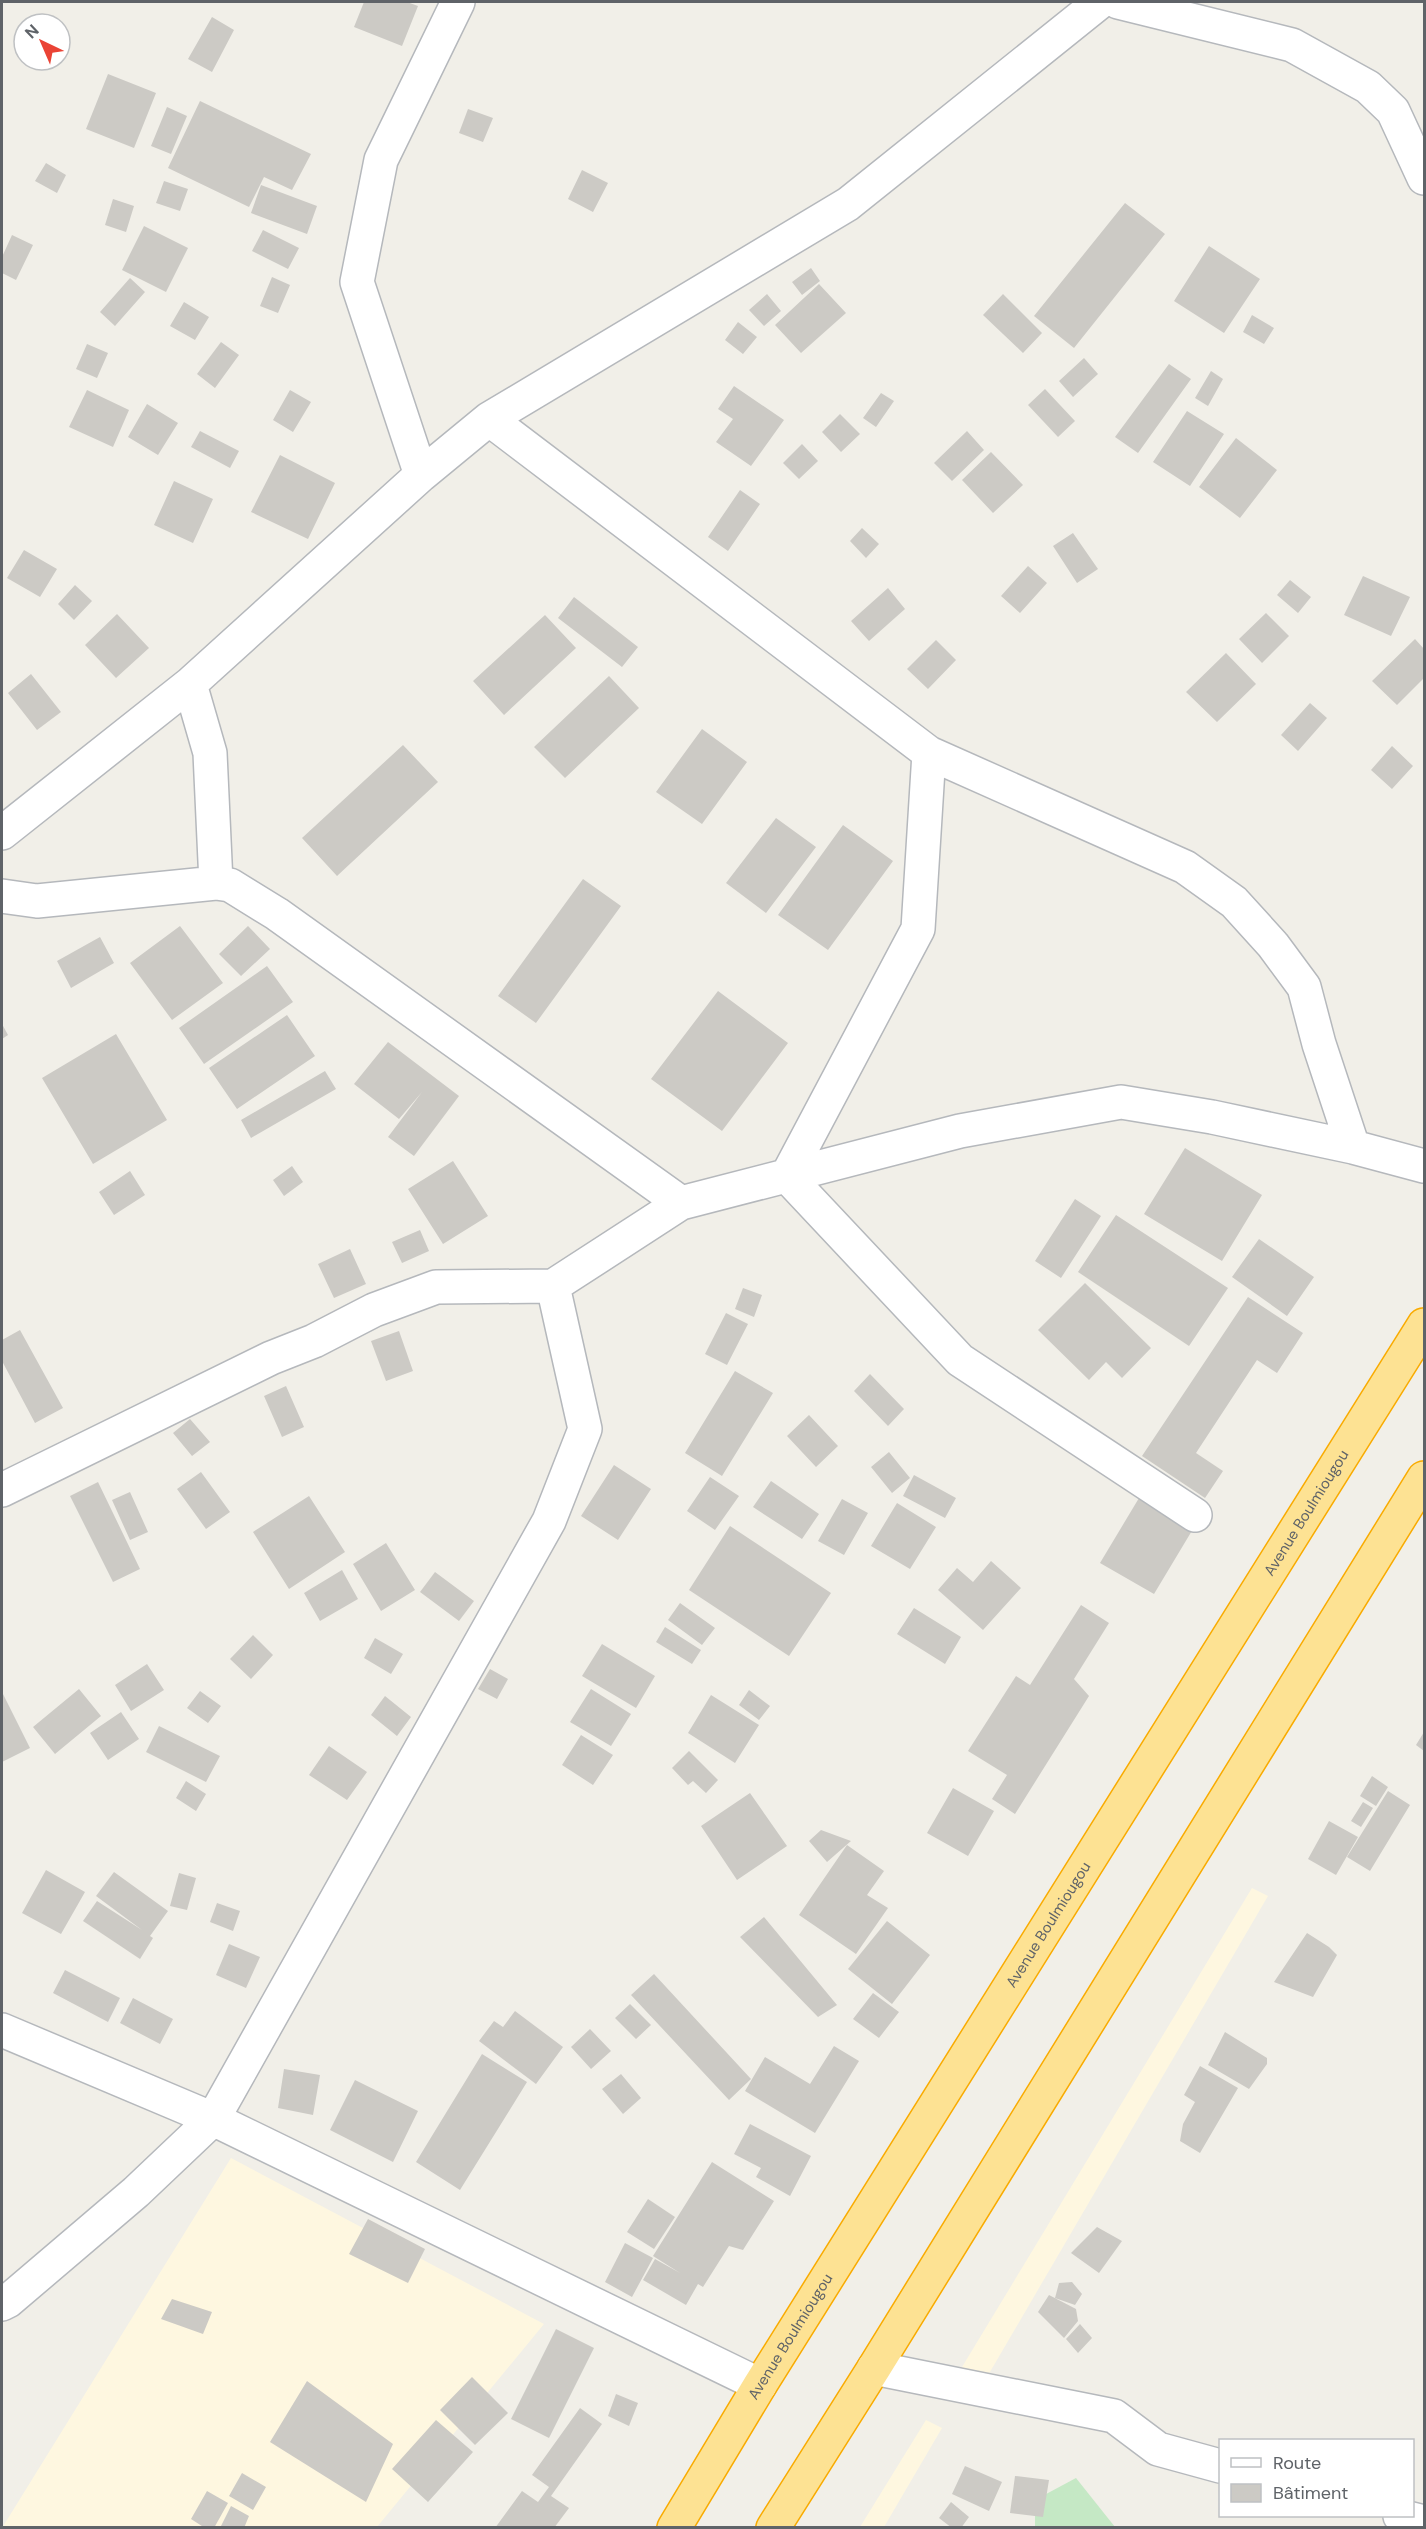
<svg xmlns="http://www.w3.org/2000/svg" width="1426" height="2529" font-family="'DM Sans',sans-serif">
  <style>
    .commercial { fill: #fef7e0 }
    .green { fill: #c5e8c5 }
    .building { fill: #cccac5 }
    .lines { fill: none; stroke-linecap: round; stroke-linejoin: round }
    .minor-casing { stroke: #b5b8bc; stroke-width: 36 }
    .highway-casing { stroke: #f9ab00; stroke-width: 36 }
    .minor { stroke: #fff; stroke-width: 33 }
    .highway { stroke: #fde293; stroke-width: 33 }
    .labels { text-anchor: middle; stroke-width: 6; stroke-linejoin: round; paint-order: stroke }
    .street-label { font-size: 15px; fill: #5f6368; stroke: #fff }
  </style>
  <rect width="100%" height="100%" fill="#f1efe8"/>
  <path class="commercial" d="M 1252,1888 L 1268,1896 L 980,2389 L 959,2372 Z
    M 231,2158 L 544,2324 L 377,2527 L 2,2528 Z
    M 926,2420 L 942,2428 L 884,2527 L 860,2527 Z"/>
  <path class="green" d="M 1076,2478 L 1115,2527 L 1035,2528 L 1035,2500 Z"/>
  <path class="building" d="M 364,2 L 407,2 L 418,6 L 402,46 L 354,27 Z
    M 212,17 L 234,30 L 212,72 L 188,59 Z
    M 108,74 L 156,93 L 134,148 L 86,129 Z
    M 200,101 L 311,154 L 292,190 L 264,177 L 249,207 L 168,168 Z
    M 167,107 L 187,116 L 171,154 L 151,146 Z
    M 468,109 L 493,118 L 483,142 L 459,133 Z
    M 46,163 L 66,175 L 57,193 L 35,181 Z
    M 582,170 L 608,183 L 593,212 L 568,199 Z
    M 164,181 L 188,189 L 180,211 L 156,203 Z
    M 261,185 L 317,206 L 307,234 L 251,213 Z
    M 113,199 L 134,206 L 126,232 L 105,225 Z
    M 1125,203 L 1165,234 L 1074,348 L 1034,316 Z
    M 144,226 L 188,248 L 166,292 L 122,270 Z
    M 263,230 L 299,248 L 288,269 L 252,251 Z
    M 12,235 L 33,245 L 16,280 L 2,273 L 2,257 Z
    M 1209,246 L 1260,279 L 1224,333 L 1174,301 Z
    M 811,268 L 820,281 L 802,295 L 792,282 Z
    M 272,277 L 290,285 L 278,313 L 260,306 Z
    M 130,278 L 145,292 L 115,326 L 100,312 Z
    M 819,284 L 846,313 L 801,353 L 775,325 Z
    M 767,294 L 781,311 L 764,326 L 749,310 Z
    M 1003,294 L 1042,333 L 1023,353 L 983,315 Z
    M 184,302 L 209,317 L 195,340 L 170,326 Z
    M 1252,315 L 1274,328 L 1264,344 L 1243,332 Z
    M 738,322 L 757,337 L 743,354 L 725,340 Z
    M 221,342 L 239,355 L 215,388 L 197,374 Z
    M 87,344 L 108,353 L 97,378 L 76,369 Z
    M 1084,358 L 1098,374 L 1073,397 L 1059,381 Z
    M 1169,364 L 1191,379 L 1138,453 L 1115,437 Z
    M 1211,371 L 1223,379 L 1208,406 L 1195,398 Z
    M 734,386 L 784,420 L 751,466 L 716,442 L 733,419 L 718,409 Z
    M 1045,389 L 1075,421 L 1058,437 L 1028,405 Z
    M 87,390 L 129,410 L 113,447 L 69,427 Z
    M 290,390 L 311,402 L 293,432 L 273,420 Z
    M 881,393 L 894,401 L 876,427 L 863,418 Z
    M 147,404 L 178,423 L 158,455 L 128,437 Z
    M 1187,411 L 1224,434 L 1190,486 L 1153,462 Z
    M 840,414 L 860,434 L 841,452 L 822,432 Z
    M 200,431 L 239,451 L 230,468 L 191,447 Z
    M 967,431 L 984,450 L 952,481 L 934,463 Z
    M 1236,438 L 1277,470 L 1240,518 L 1199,487 Z
    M 802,444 L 818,461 L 799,479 L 783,463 Z
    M 991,452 L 1023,485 L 993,513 L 962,480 Z
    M 280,455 L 335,483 L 308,539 L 251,512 Z
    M 174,481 L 213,499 L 193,543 L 154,525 Z
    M 740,490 L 760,504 L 728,551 L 708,537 Z
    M 862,528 L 879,544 L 866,558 L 850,541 Z
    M 1073,533 L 1098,569 L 1077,583 L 1053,546 Z
    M 24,550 L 57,569 L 40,597 L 7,578 Z
    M 1028,566 L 1047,583 L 1020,613 L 1001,596 Z
    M 1363,576 L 1410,597 L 1391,636 L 1344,615 Z
    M 1290,580 L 1311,597 L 1298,613 L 1277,595 Z
    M 75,585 L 92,601 L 74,620 L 58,604 Z
    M 888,588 L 905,609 L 869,641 L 851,621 Z
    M 574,597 L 638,647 L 622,667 L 558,618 Z
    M 1266,613 L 1289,636 L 1262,663 L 1239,639 Z
    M 117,614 L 149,648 L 116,678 L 85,645 Z
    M 545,615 L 576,648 L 504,715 L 473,681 Z
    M 1415,639 L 1424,649 L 1424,678 L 1397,705 L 1372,681 Z
    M 936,640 L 956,660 L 928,689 L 907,669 Z
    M 1226,653 L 1256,684 L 1217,722 L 1186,692 Z
    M 31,674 L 61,712 L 37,730 L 8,693 Z
    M 609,676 L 639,708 L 565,778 L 534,747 Z
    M 1310,703 L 1327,718 L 1298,751 L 1281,735 Z
    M 702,729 L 747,762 L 702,824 L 656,792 Z
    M 403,745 L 438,782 L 337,876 L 302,838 Z
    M 1392,746 L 1413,766 L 1392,789 L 1371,770 Z
    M 776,818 L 816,847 L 766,913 L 726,883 Z
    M 843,825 L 893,861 L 828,950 L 778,915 Z
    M 583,879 L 621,906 L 536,1023 L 498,996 Z
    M 180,926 L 223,983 L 172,1020 L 130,963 Z
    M 248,926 L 270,949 L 241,976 L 219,954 Z
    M 100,937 L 114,963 L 71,988 L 57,961 Z
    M 267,966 L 293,1002 L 204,1064 L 179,1028 Z
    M 718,991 L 788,1043 L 722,1131 L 651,1079 Z
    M 287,1015 L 315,1056 L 237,1109 L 209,1068 Z
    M 2,1024 L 8,1035 L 2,1039 Z
    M 116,1034 L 167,1120 L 93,1164 L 42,1078 Z
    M 388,1042 L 459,1096 L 414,1156 L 388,1137 L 422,1092 L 399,1119 L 354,1084 Z
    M 325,1071 L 336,1089 L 251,1138 L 241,1120 Z
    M 1185,1148 L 1262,1195 L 1222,1261 L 1144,1214 Z
    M 453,1161 L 488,1216 L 443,1244 L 408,1189 Z
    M 292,1166 L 303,1182 L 284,1196 L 273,1180 Z
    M 130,1171 L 145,1195 L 114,1215 L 99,1192 Z
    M 1075,1199 L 1101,1216 L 1061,1278 L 1035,1261 Z
    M 1116,1215 L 1228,1288 L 1189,1346 L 1078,1272 Z
    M 420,1230 L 429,1251 L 402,1263 L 392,1242 Z
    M 1259,1239 L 1314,1277 L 1287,1316 L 1232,1277 Z
    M 350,1249 L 366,1284 L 334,1298 L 318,1264 Z
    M 1085,1283 L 1151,1348 L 1122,1378 L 1106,1362 L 1089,1380 L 1038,1330 Z
    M 743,1288 L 762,1295 L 754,1317 L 735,1309 Z
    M 1248,1297 L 1303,1333 L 1277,1373 L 1257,1360 L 1196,1453 L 1223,1471 L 1205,1498 L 1142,1456 Z
    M 726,1313 L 748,1324 L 727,1365 L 705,1354 Z
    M 20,1330 L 63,1408 L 35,1423 L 2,1361 L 2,1340 Z
    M 399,1331 L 413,1371 L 386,1381 L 371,1341 Z
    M 735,1371 L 773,1393 L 722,1476 L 685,1453 Z
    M 870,1374 L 904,1409 L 888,1426 L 854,1391 Z
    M 286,1386 L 304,1427 L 282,1437 L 264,1396 Z
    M 809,1415 L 838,1446 L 816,1467 L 787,1436 Z
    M 190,1419 L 210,1442 L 192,1456 L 173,1433 Z
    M 889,1452 L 910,1478 L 892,1493 L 871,1467 Z
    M 614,1465 L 651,1489 L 618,1540 L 581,1516 Z
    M 201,1472 L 230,1512 L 206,1529 L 177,1489 Z
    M 914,1475 L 956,1498 L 945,1518 L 903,1496 Z
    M 710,1477 L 739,1496 L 715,1530 L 687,1511 Z
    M 771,1481 L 819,1514 L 802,1539 L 753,1507 Z
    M 98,1482 L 140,1569 L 113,1582 L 70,1496 Z
    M 130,1492 L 148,1532 L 130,1540 L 112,1500 Z
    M 309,1496 L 345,1552 L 289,1589 L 253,1532 Z
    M 1139,1498 L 1193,1529 L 1154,1594 L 1100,1563 Z
    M 842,1499 L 868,1513 L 844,1555 L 818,1541 Z
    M 897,1503 L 936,1527 L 910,1569 L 871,1546 Z
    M 730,1526 L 831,1593 L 789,1656 L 689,1590 Z
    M 386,1543 L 415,1590 L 381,1611 L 353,1564 Z
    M 991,1561 L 1021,1588 L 983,1630 L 938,1590 L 957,1568 L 973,1582 Z
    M 342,1570 L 358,1599 L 320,1621 L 304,1593 Z
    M 435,1572 L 474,1601 L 459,1621 L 420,1592 Z
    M 680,1603 L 715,1628 L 702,1645 L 668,1620 Z
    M 1081,1605 L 1109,1623 L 1074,1679 L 1089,1696 L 1015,1814 L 992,1799 L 1007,1775 L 968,1751 L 1016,1676 L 1030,1685 Z
    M 914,1608 L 961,1637 L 945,1664 L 897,1634 Z
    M 665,1627 L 701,1650 L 692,1664 L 656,1642 Z
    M 253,1635 L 273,1655 L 251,1679 L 230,1659 Z
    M 375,1638 L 403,1654 L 391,1674 L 364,1658 Z
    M 602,1644 L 655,1676 L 636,1708 L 582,1676 Z
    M 147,1664 L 164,1690 L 131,1711 L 115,1685 Z
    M 490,1669 L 508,1679 L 497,1699 L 478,1689 Z
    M 79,1689 L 101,1716 L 55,1754 L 33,1727 Z
    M 591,1689 L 631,1714 L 611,1746 L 570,1722 Z
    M 749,1690 L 770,1706 L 759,1720 L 739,1705 Z
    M 200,1691 L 221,1706 L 208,1723 L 187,1708 Z
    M 2,1692 L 30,1748 L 2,1762 Z
    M 711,1695 L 759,1725 L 735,1763 L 688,1733 Z
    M 385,1696 L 411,1717 L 397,1736 L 371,1715 Z
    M 121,1712 L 139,1739 L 108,1760 L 90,1733 Z
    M 159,1726 L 220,1756 L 206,1782 L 146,1752 Z
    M 1424,1732 L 1424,1751 L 1416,1745 Z
    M 581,1735 L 613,1755 L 593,1785 L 562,1765 Z
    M 329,1746 L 367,1772 L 347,1800 L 309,1775 Z
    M 689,1751 L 718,1780 L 706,1793 L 693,1781 L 688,1785 L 672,1768 Z
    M 1372,1776 L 1388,1787 L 1376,1806 L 1360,1796 Z
    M 186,1781 L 206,1794 L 196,1811 L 176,1798 Z
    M 953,1788 L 994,1811 L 968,1856 L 927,1833 Z
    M 1388,1791 L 1410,1805 L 1370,1871 L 1347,1857 Z
    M 750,1793 L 787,1846 L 737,1880 L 701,1826 Z
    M 1363,1802 L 1373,1808 L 1361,1827 L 1351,1821 Z
    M 1329,1821 L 1358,1837 L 1336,1875 L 1308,1859 Z
    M 821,1830 L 851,1841 L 827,1862 L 809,1841 Z
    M 847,1845 L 884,1871 L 867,1895 L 888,1908 L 856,1954 L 799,1915 Z
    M 46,1870 L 85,1892 L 61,1934 L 22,1913 Z
    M 114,1872 L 168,1911 L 150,1936 L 153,1938 L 140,1959 L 83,1921 L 97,1901 L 142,1930 L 96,1896 Z
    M 179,1873 L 196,1878 L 187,1910 L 170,1906 Z
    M 217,1903 L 240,1911 L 233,1931 L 210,1922 Z
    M 764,1917 L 837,2005 L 818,2017 L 740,1937 Z
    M 887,1921 L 930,1955 L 892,2004 L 848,1969 Z
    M 1307,1933 L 1329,1947 L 1337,1955 L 1313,1997 L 1274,1982 Z
    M 229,1944 L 260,1957 L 246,1988 L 216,1975 Z
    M 65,1970 L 120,1998 L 108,2022 L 53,1993 Z
    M 654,1974 L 751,2079 L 729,2100 L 631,1995 Z
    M 873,1993 L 899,2012 L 879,2038 L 853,2019 Z
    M 133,1998 L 173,2019 L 160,2044 L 120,2023 Z
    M 630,2004 L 651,2025 L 636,2039 L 615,2018 Z
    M 515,2011 L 563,2047 L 536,2084 L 479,2041 L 494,2021 L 503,2027 Z
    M 590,2029 L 611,2051 L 591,2069 L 571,2047 Z
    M 1225,2032 L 1267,2058 L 1267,2064 L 1249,2089 L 1208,2065 Z
    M 834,2046 L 859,2061 L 815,2133 L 745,2091 L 765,2057 L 810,2084 Z
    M 482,2054 L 527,2082 L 460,2190 L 416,2162 Z
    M 1200,2066 L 1238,2088 L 1200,2153 L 1180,2141 L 1183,2124 L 1195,2102 L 1184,2095 Z
    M 284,2069 L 320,2075 L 313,2115 L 278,2108 Z
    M 621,2074 L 641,2098 L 623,2114 L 602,2089 Z
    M 355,2080 L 418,2111 L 393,2162 L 330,2130 Z
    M 750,2124 L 811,2156 L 790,2196 L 756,2177 L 761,2168 L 734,2154 Z
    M 712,2162 L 774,2201 L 743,2250 L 729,2246 L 703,2287 L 698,2284 L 686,2305 L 643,2280 L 655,2259 L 680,2273 L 653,2256 Z
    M 648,2199 L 675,2217 L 654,2249 L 627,2232 Z
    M 368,2219 L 425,2249 L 408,2283 L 349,2254 Z
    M 1097,2227 L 1122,2241 L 1099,2273 L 1071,2253 Z
    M 625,2243 L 653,2258 L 632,2297 L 605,2282 Z
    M 1072,2282 L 1082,2294 L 1075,2305 L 1055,2298 L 1059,2283 Z
    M 1049,2295 L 1076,2309 L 1078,2321 L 1064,2338 L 1038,2312 Z
    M 172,2299 L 212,2312 L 203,2334 L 161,2319 Z
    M 1080,2324 L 1092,2338 L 1078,2353 L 1066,2339 Z
    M 556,2329 L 594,2348 L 549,2438 L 511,2419 Z
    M 472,2377 L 508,2413 L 475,2445 L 440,2410 Z
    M 307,2381 L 393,2444 L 366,2502 L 270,2442 Z
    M 616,2394 L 638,2403 L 629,2426 L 608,2416 Z
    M 580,2408 L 602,2424 L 551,2496 L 569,2508 L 554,2528 L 495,2528 L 522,2491 L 538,2502 L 549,2487 L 532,2475 Z
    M 436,2420 L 473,2452 L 428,2502 L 392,2469 Z
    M 965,2466 L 1002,2482 L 989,2511 L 952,2494 Z
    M 242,2473 L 266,2487 L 253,2510 L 229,2496 Z
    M 1015,2476 L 1049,2480 L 1043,2517 L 1010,2513 Z
    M 207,2491 L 228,2503 L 214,2528 L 205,2528 L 191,2519 Z
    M 951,2502 L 969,2517 L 961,2528 L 952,2528 L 939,2518 Z
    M 231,2506 L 249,2516 L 244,2528 L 220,2528 Z"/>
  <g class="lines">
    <defs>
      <path id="minor" d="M 1118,2 L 1292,45 L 1368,87 L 1393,111 L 1424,178
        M 489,419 L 929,753 L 1185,867 L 1234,902 L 1273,945 L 1304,987 L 1319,1044 L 1353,1147
        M 421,475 L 357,282 L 381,160 L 458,2
        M 190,684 L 210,753 L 216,883
        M 929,753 L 918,929 L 787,1176 L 960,1360 L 1195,1515
        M 2,833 L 190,684 L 421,475 L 489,419 L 848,204 L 1100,2
        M 2,896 L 37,901 L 216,883 L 230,885 L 277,914 L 681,1203
        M 2,1490 L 271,1358 L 314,1341 L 374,1310 L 436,1287 L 553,1286 L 681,1203 L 960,1131 L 1121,1102 L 1212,1117 L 1353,1147 L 1424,1166
        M 2,2030 L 213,2119 L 760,2385
        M 2,2304 L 8,2301 L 136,2192 L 213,2119 L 549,1521 L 585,1429 L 553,1286
        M 874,2368 L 1114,2416 L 1158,2449 L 1220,2466
        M 1400,2516 L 1424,2522"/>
      <g id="highway">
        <path id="s1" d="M 674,2528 L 760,2385 L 1424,1325"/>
        <path d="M 773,2528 L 874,2368 L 1424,1478"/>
      </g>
    </defs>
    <use href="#minor" class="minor-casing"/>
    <use href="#highway" class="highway-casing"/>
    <use href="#minor" class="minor"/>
    <use href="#highway" class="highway"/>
  </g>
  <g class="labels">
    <g class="street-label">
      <text dy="5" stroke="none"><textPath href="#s1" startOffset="1196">Avenue Boulmiougou</textPath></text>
      <text dy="5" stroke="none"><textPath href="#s1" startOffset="710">Avenue Boulmiougou</textPath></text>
      <text dy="5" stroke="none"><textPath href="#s1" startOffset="224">Avenue Boulmiougou</textPath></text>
    </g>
  </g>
  <rect width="1426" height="2529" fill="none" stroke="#5f6368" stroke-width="6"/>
  <rect x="1219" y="2439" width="195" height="78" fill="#ffffff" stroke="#bfc1c3" stroke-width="1.5"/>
  <rect x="1231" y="2458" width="30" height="9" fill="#ffffff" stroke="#bfc1c3" stroke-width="1.5"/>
  <text x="1273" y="2469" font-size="18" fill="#5f6368">Route</text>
  <rect x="1231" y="2484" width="30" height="18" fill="#cccac5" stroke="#bfc1c3" stroke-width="1.5"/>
  <text x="1273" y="2499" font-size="18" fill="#5f6368">Bâtiment</text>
  <g transform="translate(42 42) rotate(316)"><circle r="28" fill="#ffffff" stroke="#bfc1c3" stroke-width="1.5"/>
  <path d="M0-4.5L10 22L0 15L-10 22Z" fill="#ea4335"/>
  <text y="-9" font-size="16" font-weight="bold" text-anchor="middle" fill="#5f6368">N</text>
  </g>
</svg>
